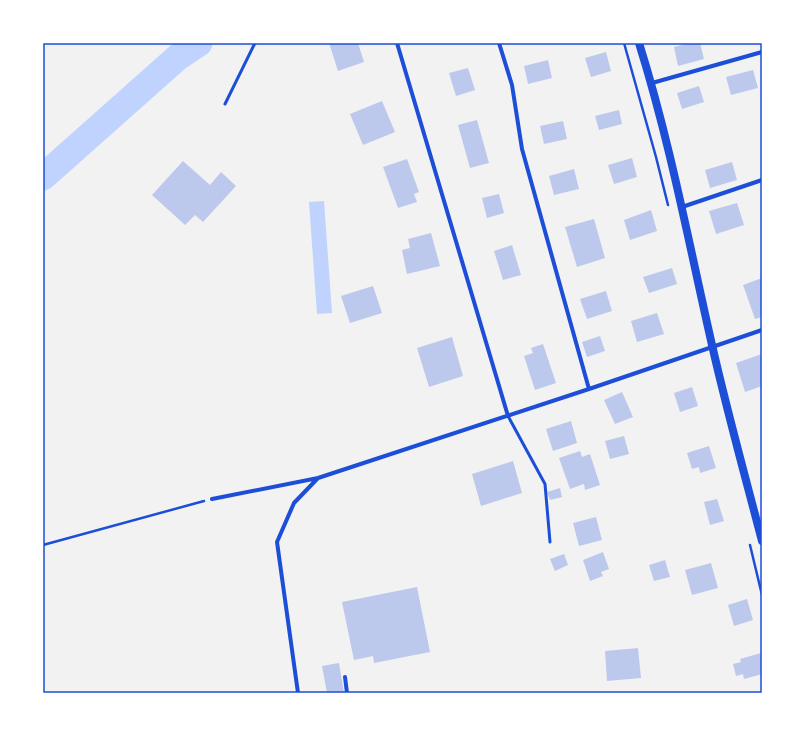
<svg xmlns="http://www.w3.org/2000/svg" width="805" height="736" font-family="'Roboto Condensed',sans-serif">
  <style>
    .water { fill: #bfd3fe }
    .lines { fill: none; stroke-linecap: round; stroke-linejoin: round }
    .river { stroke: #bfd3fe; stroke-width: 27 }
    .building { fill: #bdc9ec }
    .path { stroke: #1d4ed8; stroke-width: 2.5 }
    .service { stroke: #1d4ed8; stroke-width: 3 }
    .minor { stroke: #1d4ed8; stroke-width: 4 }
    .secondary { stroke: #1d4ed8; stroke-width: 8 }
    .neatline { fill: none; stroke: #1d4ed8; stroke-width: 1.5 }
  </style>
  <rect width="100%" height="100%" fill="#f2f2f2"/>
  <path class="water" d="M 324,201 L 332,313 L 317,314 L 309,202 Z"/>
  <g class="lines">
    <path class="river" d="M 43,177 L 178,57 L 199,43"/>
  </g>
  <path class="building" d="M 329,43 L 358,43 L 364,62 L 338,71 Z
    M 690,43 L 700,43 L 704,59 L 678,66 L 674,47 Z
    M 606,52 L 611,71 L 591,77 L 585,58 Z
    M 548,60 L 552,78 L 528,84 L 524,66 Z
    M 468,68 L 475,90 L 456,96 L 449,73 Z
    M 753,70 L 758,88 L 731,95 L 726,77 Z
    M 699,86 L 704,102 L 682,109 L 677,93 Z
    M 382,101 L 395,132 L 363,145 L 350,114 Z
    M 619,110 L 622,124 L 599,130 L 595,116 Z
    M 477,120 L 489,163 L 470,168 L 458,125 Z
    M 563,121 L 567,139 L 544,144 L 540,126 Z
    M 632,158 L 637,177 L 614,184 L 608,165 Z
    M 407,159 L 419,192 L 414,194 L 417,202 L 398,208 L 383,167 Z
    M 183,161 L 210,185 L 221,172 L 236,186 L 203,222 L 195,215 L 185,225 L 152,195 Z
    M 732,162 L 737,180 L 710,188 L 705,170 Z
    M 574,169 L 579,189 L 554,195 L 549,176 Z
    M 499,194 L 504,213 L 487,218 L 482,198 Z
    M 737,203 L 744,225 L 716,234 L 709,211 Z
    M 651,210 L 657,231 L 630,240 L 624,220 Z
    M 594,219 L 605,258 L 577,267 L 565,227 Z
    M 431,233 L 440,266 L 407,274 L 402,250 L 410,248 L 408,239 Z
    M 512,245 L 521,275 L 503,280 L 494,251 Z
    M 672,268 L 677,284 L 649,293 L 643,277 Z
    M 762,278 L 762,317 L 755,319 L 743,285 Z
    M 373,286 L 382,313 L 350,323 L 341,296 Z
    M 606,291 L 612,311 L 587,319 L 580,299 Z
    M 657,313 L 664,334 L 637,342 L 631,321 Z
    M 600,336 L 605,351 L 587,357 L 582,342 Z
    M 452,337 L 463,376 L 429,387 L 417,348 Z
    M 543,344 L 556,383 L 535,390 L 524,356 L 533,353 L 531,348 Z
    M 762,354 L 762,386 L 745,392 L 736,363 Z
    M 692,387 L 698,406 L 680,412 L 674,393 Z
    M 622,392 L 633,417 L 615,424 L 604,400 Z
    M 571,421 L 577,443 L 553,451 L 546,429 Z
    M 624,436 L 629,454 L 610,459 L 605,441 Z
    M 709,446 L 716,468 L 700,473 L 699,467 L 692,469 L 687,453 Z
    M 580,451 L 582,457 L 590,454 L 600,485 L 585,490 L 584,484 L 570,489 L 559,458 Z
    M 513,461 L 522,493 L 481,506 L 472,474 Z
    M 560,488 L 562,497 L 550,500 L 547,492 Z
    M 717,499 L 724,521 L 710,525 L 704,502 Z
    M 596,517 L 602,540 L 579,546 L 573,523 Z
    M 603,552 L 609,569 L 601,572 L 603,576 L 590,581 L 583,560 Z
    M 564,554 L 568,565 L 555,571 L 550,559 Z
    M 665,560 L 670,577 L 654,581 L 649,565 Z
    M 711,563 L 718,588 L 692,595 L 685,570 Z
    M 417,587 L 430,652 L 374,663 L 373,656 L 354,660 L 342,602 Z
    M 747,599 L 753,620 L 734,626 L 728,605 Z
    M 638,648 L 641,678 L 607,681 L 605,651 Z
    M 761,653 L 762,658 L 762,674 L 744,679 L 743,674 L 736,676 L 733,664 L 741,662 L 740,659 Z
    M 339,663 L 344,693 L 327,693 L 322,666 Z"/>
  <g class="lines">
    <path class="path" d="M 624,43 L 656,157 L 668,205
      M 43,545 L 204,501
      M 750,545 L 762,595
      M 761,693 L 762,693"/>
    <path class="service" d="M 225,104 L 255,43
      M 508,416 L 545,484 L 550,542"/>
    <path class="minor" d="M 397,43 L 508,416
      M 499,43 L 512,85 L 522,149 L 589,389
      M 652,83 L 762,52
      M 682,207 L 762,180
      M 212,499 L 318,478 L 589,389 L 762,330
      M 345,677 L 347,693
      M 298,693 L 277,542 L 294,503 L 318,478"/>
    <path class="secondary" d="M 639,43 C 670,142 689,244 712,345 C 727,411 745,476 762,541"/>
  </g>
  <rect width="805" height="736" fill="none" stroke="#ffffff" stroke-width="88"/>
  <rect x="44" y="44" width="717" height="648" class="neatline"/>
</svg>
